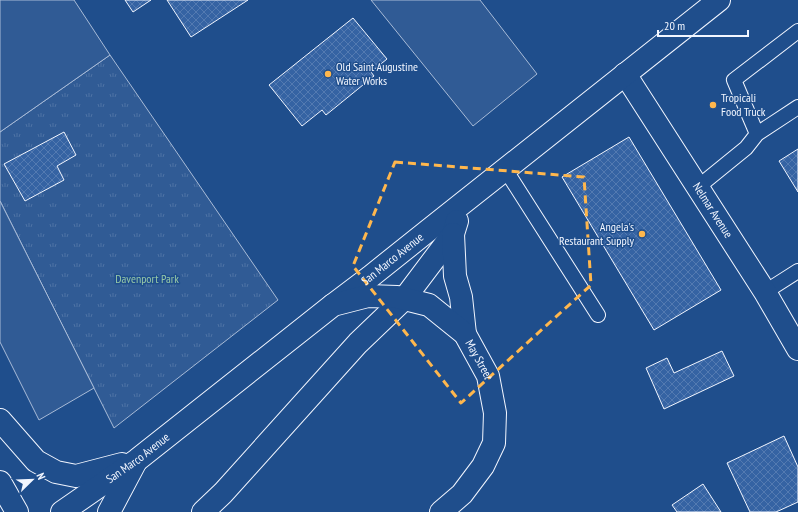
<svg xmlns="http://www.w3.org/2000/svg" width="798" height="512" font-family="'PT Sans Narrow',sans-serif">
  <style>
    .park { fill: url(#park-tufts); stroke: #a8bbd7 }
    .pitch { fill: #305b95; stroke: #a8bbd7 }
    .building { fill: url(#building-cross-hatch); stroke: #f2f6ff }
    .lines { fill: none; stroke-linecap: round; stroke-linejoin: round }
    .lane-casing { stroke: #f2f6ff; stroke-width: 16 }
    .street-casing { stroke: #f2f6ff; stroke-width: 24 }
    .secondary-casing { stroke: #f2f6ff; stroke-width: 24 }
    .primary-casing { stroke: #f2f6ff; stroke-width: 24 }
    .lane { stroke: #1f4e8c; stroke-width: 14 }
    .street { stroke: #1f4e8c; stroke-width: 22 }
    .secondary { stroke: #1f4e8c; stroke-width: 22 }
    .primary { stroke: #1f4e8c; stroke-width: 22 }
    .marked { fill: none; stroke: #ffb74d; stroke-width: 3; stroke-dasharray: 8 5; stroke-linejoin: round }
    .poi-dot { fill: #ffb74d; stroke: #1f4e8c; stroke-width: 1.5 }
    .labels { text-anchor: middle; stroke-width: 3; stroke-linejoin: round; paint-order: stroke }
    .poi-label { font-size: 12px; fill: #f2f6ff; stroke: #1f4e8c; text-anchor: start }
    .street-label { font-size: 12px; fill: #f2f6ff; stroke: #1f4e8c }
    .park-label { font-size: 12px; fill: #97c8a6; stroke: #1f4e8c }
  </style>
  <defs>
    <pattern id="park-tufts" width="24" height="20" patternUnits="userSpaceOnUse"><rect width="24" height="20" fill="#305b95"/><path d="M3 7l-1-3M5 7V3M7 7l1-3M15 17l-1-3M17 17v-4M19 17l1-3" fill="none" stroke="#4e73a5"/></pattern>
    <pattern id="building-cross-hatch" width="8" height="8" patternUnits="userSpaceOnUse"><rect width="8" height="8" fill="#3563a3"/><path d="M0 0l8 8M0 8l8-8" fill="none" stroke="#537ab1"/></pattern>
  </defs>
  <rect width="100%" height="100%" fill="#1f4e8c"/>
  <path class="park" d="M 110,55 L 278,300 L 114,428 L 0,201 L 0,132 Z"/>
  <path class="pitch" d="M 0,0 L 74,0 L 110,55 L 0,132 Z
    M 371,0 L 480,0 L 537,74 L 473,126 Z
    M 0,201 L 94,388 L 39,420 L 0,342 Z"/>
  <path class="building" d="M 125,0 L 151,0 L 133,12 Z
    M 167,0 L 248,0 L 191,37 Z
    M 353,18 L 387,59 L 371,72 L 374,76 L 326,115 L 322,110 L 302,126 L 269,85 Z
    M 64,132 L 76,155 L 57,166 L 64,180 L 25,201 L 4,164 Z
    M 629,137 L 721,290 L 654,330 L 562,177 Z
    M 798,149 L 798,192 L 779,161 Z
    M 722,351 L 734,376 L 664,409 L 646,368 L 667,358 L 674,373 Z
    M 784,436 L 798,467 L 798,502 L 776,512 L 750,512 L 727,463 Z
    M 703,484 L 721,512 L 677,512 L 672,505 Z"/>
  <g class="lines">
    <defs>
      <path id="lane" d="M 798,31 L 734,80 L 757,134 L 798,107
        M 505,169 L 598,315
        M 698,187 L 746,148 L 757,134
        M 765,292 L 798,271"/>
      <g id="street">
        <path id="s1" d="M 625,74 L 765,292 L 798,349"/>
      </g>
      <g id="secondary">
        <path id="s2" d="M 333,305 L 370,277 L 430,229 L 719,0"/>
        <path d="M 203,512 L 223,493 L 358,343 L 404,299 L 453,234 L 457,221"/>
      </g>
      <g id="primary">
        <path d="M 453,234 L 455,276 L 461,297 L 465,334"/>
        <path d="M 0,420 L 36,461 L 56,472 L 76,476 L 122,464"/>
        <path d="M 0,482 L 9,498 L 17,512"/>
        <path id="s3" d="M 62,512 L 137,460 L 333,305 L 368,296 L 397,297 L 429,305 L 465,334 L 488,376 L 495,413 L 494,443 L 483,466 L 462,494 L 441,512"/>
        <path d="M 109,512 L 135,463"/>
      </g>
    </defs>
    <use href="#lane" class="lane-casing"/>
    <use href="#street" class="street-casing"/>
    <use href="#secondary" class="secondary-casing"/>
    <use href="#primary" class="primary-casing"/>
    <use href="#lane" class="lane"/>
    <use href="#street" class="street"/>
    <use href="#secondary" class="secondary"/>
    <use href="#primary" class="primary"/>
  </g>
  <path class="marked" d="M 395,162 L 584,177 L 591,285 L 461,403 L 353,266 Z"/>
  <g class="poi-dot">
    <circle cx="328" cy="74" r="4"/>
    <circle cx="713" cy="105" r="4"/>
    <circle cx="642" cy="234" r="4"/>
  </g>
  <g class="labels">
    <g class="poi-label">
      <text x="336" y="71">Old Saint Augustine<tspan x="336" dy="14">Water Works</tspan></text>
      <text x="721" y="102">Tropicali<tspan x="721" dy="14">Food Truck</tspan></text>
      <text x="634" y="231" text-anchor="end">Angela's<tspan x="634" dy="14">Restaurant Supply</tspan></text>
    </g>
    <g class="street-label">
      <text dy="4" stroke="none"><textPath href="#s1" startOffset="162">Nelmar Avenue</textPath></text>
      <text dy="4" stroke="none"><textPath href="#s2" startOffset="75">San Marco Avenue</textPath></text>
      <text dy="4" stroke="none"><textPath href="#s3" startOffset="515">May Street</textPath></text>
      <text dy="4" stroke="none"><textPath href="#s3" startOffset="93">San Marco Avenue</textPath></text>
    </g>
    <g class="park-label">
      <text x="147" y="283">Davenport Park</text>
    </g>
  </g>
  <g transform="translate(32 480) rotate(67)" stroke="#1f4e8c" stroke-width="3" paint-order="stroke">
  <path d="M0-3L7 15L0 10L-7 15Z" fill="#f2f6ff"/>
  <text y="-6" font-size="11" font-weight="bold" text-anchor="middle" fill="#f2f6ff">N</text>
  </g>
  <path d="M658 30v6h90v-6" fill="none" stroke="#f2f6ff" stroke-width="2"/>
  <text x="664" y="30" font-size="12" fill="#f2f6ff" stroke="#1f4e8c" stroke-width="3" paint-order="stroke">20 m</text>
</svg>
